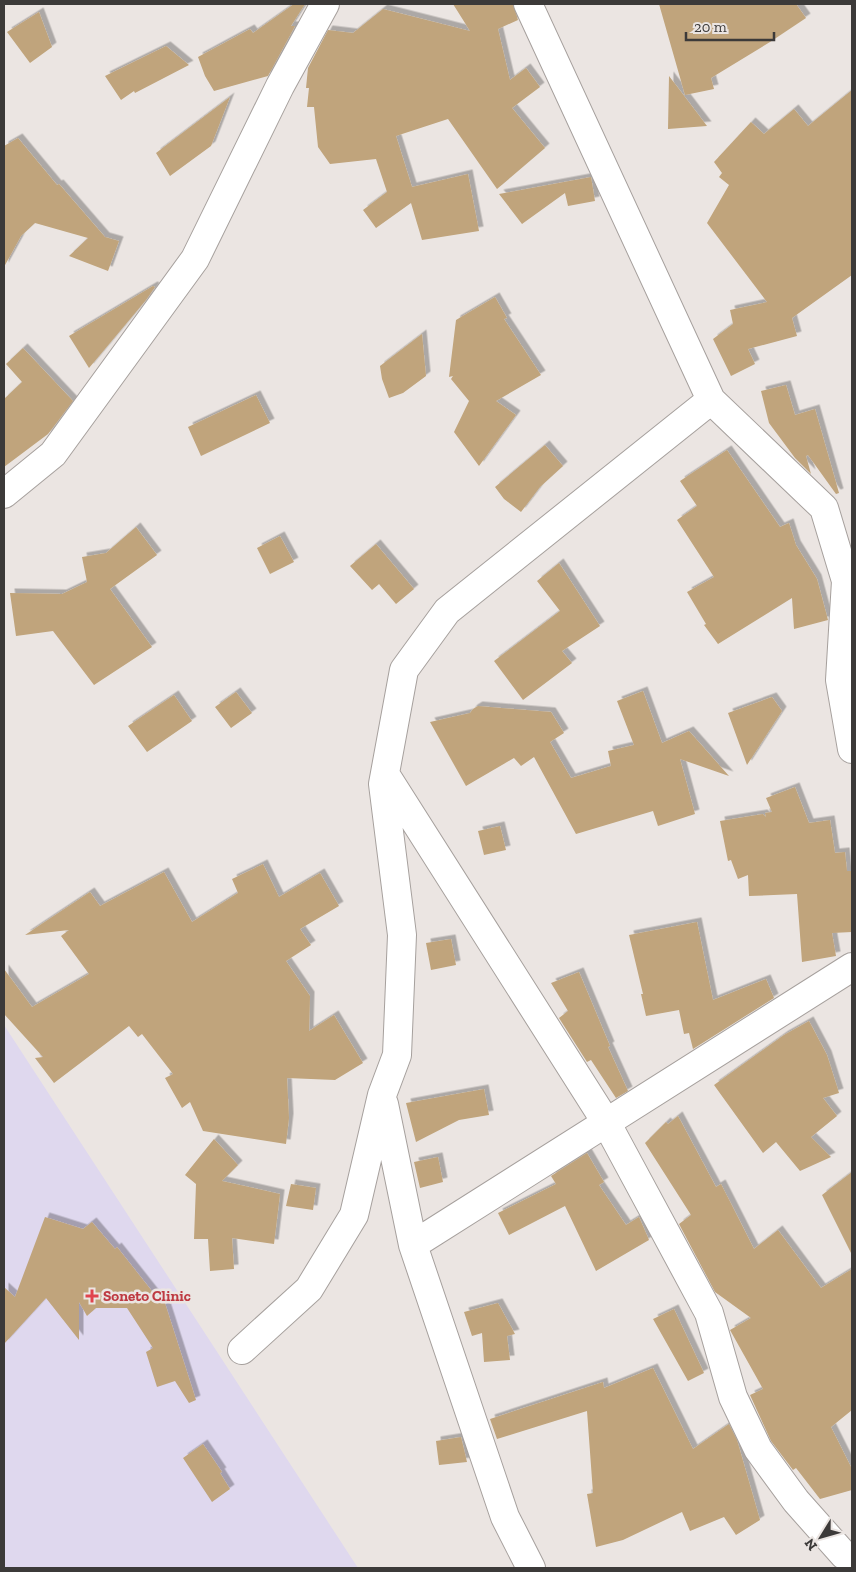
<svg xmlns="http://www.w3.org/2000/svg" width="856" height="1572" font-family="'Zilla Slab',serif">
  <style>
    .medical { fill: #dfd8ee }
    .building { fill: #c0a47b; filter: url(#shadow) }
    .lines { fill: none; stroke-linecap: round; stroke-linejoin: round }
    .minor-casing { stroke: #a6a09d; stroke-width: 30 }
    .minor { stroke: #fff; stroke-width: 28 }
    .health-dot { fill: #e0444e; stroke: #ebe5e2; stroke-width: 2 }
    .labels { text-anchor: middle; stroke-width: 5; stroke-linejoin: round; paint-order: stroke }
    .health-label { font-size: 15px; font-weight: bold; fill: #be3a42; stroke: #ebe5e2; text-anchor: start }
  </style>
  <defs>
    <filter id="shadow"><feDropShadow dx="4.5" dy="-4.5" stdDeviation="0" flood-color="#0004"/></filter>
  </defs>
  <rect width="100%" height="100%" fill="#ebe5e2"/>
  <path class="medical" d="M 4,1025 L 358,1568 L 4,1568 Z"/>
  <path class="building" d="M 294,4 L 305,4 L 291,26 L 295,26 L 268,76 L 214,91 L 205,76 L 198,57 L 250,29 L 253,33 Z
    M 453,4 L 513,4 L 518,20 L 498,29 L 510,80 L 526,68 L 540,87 L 512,108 L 545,148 L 497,189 L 448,119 L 396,136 L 412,187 L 468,174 L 479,231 L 422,240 L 411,203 L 376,228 L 363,210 L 387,192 L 376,159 L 330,164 L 318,147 L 314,107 L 307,107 L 309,88 L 306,88 L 308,68 L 328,30 L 353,33 L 383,9 L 470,31 Z
    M 659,4 L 796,4 L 806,18 L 770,42 L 711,78 L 714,89 L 685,95 Z
    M 39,12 L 52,47 L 30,63 L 7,32 Z
    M 166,46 L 189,65 L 135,93 L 134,91 L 121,100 L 105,76 Z
    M 669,76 L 707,126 L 668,129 Z
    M 852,90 L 852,275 L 792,318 L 797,336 L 748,349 L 755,364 L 731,376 L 713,339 L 733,324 L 730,310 L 767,302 L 707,223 L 729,185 L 719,177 L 722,173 L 714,162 L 751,122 L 764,134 L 794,109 L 808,126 Z
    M 230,97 L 211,146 L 170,176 L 156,153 Z
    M 18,138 L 57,185 L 59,184 L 105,237 L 119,241 L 108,271 L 69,256 L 88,238 L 35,223 L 21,236 L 4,267 L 4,146 Z
    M 591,177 L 595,201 L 568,206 L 565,193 L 522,224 L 499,194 Z
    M 153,286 L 155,287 L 146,300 L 89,368 L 69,336 Z
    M 495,297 L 507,318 L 504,319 L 541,375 L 496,401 L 516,415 L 479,466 L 454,432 L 469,401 L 451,379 L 453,376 L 449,377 L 456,320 Z
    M 422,334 L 426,376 L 403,393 L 389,398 L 382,379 L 380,366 Z
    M 23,348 L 73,401 L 48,434 L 4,467 L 4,399 L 22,382 L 6,364 Z
    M 786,385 L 795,415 L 815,409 L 839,493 L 836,494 L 808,455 L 806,456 L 811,474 L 795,458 L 769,423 L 761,391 Z
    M 256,395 L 270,423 L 201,456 L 188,427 Z
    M 545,445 L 563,466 L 540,487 L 521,512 L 504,499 L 495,487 Z
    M 727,450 L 780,527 L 789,523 L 796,545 L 817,579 L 828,620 L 794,629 L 792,598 L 718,644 L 704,625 L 706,624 L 687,592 L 714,577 L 677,520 L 697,506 L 680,481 Z
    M 136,527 L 157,555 L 110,589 L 152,647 L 94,685 L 53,631 L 16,636 L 10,593 L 62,594 L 87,582 L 82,557 L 106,553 Z
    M 280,536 L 294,562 L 270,574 L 257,548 Z
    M 376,544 L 414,589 L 396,604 L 379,584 L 372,590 L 350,566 Z
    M 559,563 L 600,626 L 562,651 L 572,663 L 523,700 L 494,661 L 560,611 L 537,581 Z
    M 643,691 L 662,743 L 689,731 L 729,776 L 680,759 L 695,814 L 658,826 L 653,811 L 576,834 L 534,757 L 521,766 L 514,758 L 466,786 L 430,722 L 470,713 L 473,709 L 478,706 L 551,712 L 564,733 L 550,742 L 571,778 L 611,766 L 608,751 L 634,745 L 617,701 Z
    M 236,692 L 252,713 L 231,728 L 215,707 Z
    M 174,695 L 192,721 L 147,752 L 128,726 Z
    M 772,697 L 782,711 L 747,765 L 728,713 Z
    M 795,787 L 809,823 L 830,820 L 835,853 L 845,852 L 847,871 L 852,871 L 852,932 L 832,933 L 836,956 L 802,962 L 797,894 L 749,896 L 748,875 L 738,879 L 731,860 L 728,861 L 720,821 L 763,814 L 766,817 L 765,813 L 772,812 L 766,798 Z
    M 500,826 L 506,850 L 484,855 L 478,831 Z
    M 263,864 L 279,897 L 320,873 L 339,906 L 300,929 L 311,945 L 286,961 L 310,996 L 309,1031 L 334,1015 L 363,1063 L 335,1080 L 287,1078 L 289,1118 L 286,1144 L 203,1131 L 190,1102 L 182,1108 L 165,1078 L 173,1074 L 142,1034 L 138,1037 L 129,1026 L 54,1083 L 35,1058 L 43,1057 L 4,1014 L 4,969 L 32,1007 L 89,974 L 61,936 L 69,930 L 25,935 L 90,892 L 100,906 L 164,872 L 192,922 L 238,893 L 232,879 Z
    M 697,922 L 713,1000 L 766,979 L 774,998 L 693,1049 L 689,1033 L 684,1034 L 679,1010 L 646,1016 L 641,994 L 643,994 L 629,935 Z
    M 451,939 L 456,965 L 431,970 L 426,943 Z
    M 579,972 L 610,1046 L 608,1047 L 628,1091 L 616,1098 L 591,1060 L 587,1062 L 559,1018 L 568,1011 L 551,983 Z
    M 809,1021 L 827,1055 L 839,1093 L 823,1098 L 837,1116 L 811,1137 L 831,1157 L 800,1171 L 776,1142 L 763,1153 L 714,1085 L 784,1035 Z
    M 484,1089 L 489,1115 L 459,1120 L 416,1142 L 406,1103 Z
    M 678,1116 L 716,1187 L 721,1184 L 754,1249 L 778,1230 L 821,1288 L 852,1269 L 852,1410 L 831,1427 L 852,1469 L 852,1490 L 820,1499 L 796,1468 L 793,1470 L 771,1441 L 750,1395 L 763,1389 L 730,1330 L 751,1318 L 715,1292 L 679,1224 L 691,1215 L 645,1143 L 666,1122 L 668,1124 Z
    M 214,1139 L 238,1165 L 222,1181 L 280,1194 L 274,1244 L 232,1238 L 234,1269 L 210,1271 L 208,1239 L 194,1239 L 196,1184 L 185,1175 Z
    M 587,1153 L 604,1182 L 599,1185 L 626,1225 L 639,1217 L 649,1240 L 596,1271 L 565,1206 L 509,1235 L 498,1213 L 556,1184 L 551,1176 Z
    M 438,1157 L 443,1182 L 420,1188 L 414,1162 Z
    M 852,1172 L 852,1255 L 822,1195 Z
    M 291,1184 L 316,1188 L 313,1210 L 286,1206 Z
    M 45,1217 L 83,1229 L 92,1222 L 115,1249 L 117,1247 L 159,1300 L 163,1297 L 196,1400 L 189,1403 L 175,1381 L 157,1387 L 146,1352 L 153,1348 L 127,1308 L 96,1308 L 87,1316 L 79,1302 L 79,1340 L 46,1298 L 4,1344 L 4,1287 L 15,1297 Z
    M 498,1303 L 515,1334 L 507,1336 L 510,1360 L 484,1362 L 482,1333 L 472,1336 L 464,1312 Z
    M 674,1309 L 704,1373 L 688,1381 L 653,1319 Z
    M 653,1368 L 693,1449 L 729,1424 L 737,1440 L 760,1520 L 736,1535 L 724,1517 L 690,1531 L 682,1512 L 623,1540 L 596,1547 L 587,1494 L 593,1493 L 587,1411 L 497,1439 L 490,1419 L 603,1382 L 604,1388 Z
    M 461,1437 L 467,1462 L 439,1465 L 436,1441 Z
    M 203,1444 L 222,1472 L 220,1473 L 230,1489 L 212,1502 L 183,1458 Z"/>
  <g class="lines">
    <defs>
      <path id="minor" d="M 711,400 L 824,508 L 846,581 L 840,680 L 852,749
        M 4,494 L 53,454 L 195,259 L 280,86 L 325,4
        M 385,774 L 606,1122 L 709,1313 L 733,1397 L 758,1449 L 796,1501 L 844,1555
        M 384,1104 L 413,1245 L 505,1517 L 531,1568
        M 413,1245 L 852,967
        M 242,1350 L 309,1289 L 354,1215 L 382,1095 L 397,1055 L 402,935 L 383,784 L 404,670 L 447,611 L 711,400 L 528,4"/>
    </defs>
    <use href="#minor" class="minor-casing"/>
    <use href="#minor" class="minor"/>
  </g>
  <path class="health-dot" d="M89.5 1288.5h5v5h5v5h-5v5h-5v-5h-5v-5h5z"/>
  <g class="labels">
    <g class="health-label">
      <text x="103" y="1301">Soneto Clinic</text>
    </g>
  </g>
  <rect width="856" height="1572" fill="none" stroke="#3c3a39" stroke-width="10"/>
  <g transform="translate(821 1537) rotate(233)" stroke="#ebe5e2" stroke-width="4" paint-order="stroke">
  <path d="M0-4L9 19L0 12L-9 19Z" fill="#3c3a39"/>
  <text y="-8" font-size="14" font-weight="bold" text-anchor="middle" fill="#3c3a39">N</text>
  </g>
  <path d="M686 32v8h88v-8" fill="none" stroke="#3c3a39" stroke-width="2.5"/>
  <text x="694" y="32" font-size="15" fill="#3c3a39" stroke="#ebe5e2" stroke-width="4" paint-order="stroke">20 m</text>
</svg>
